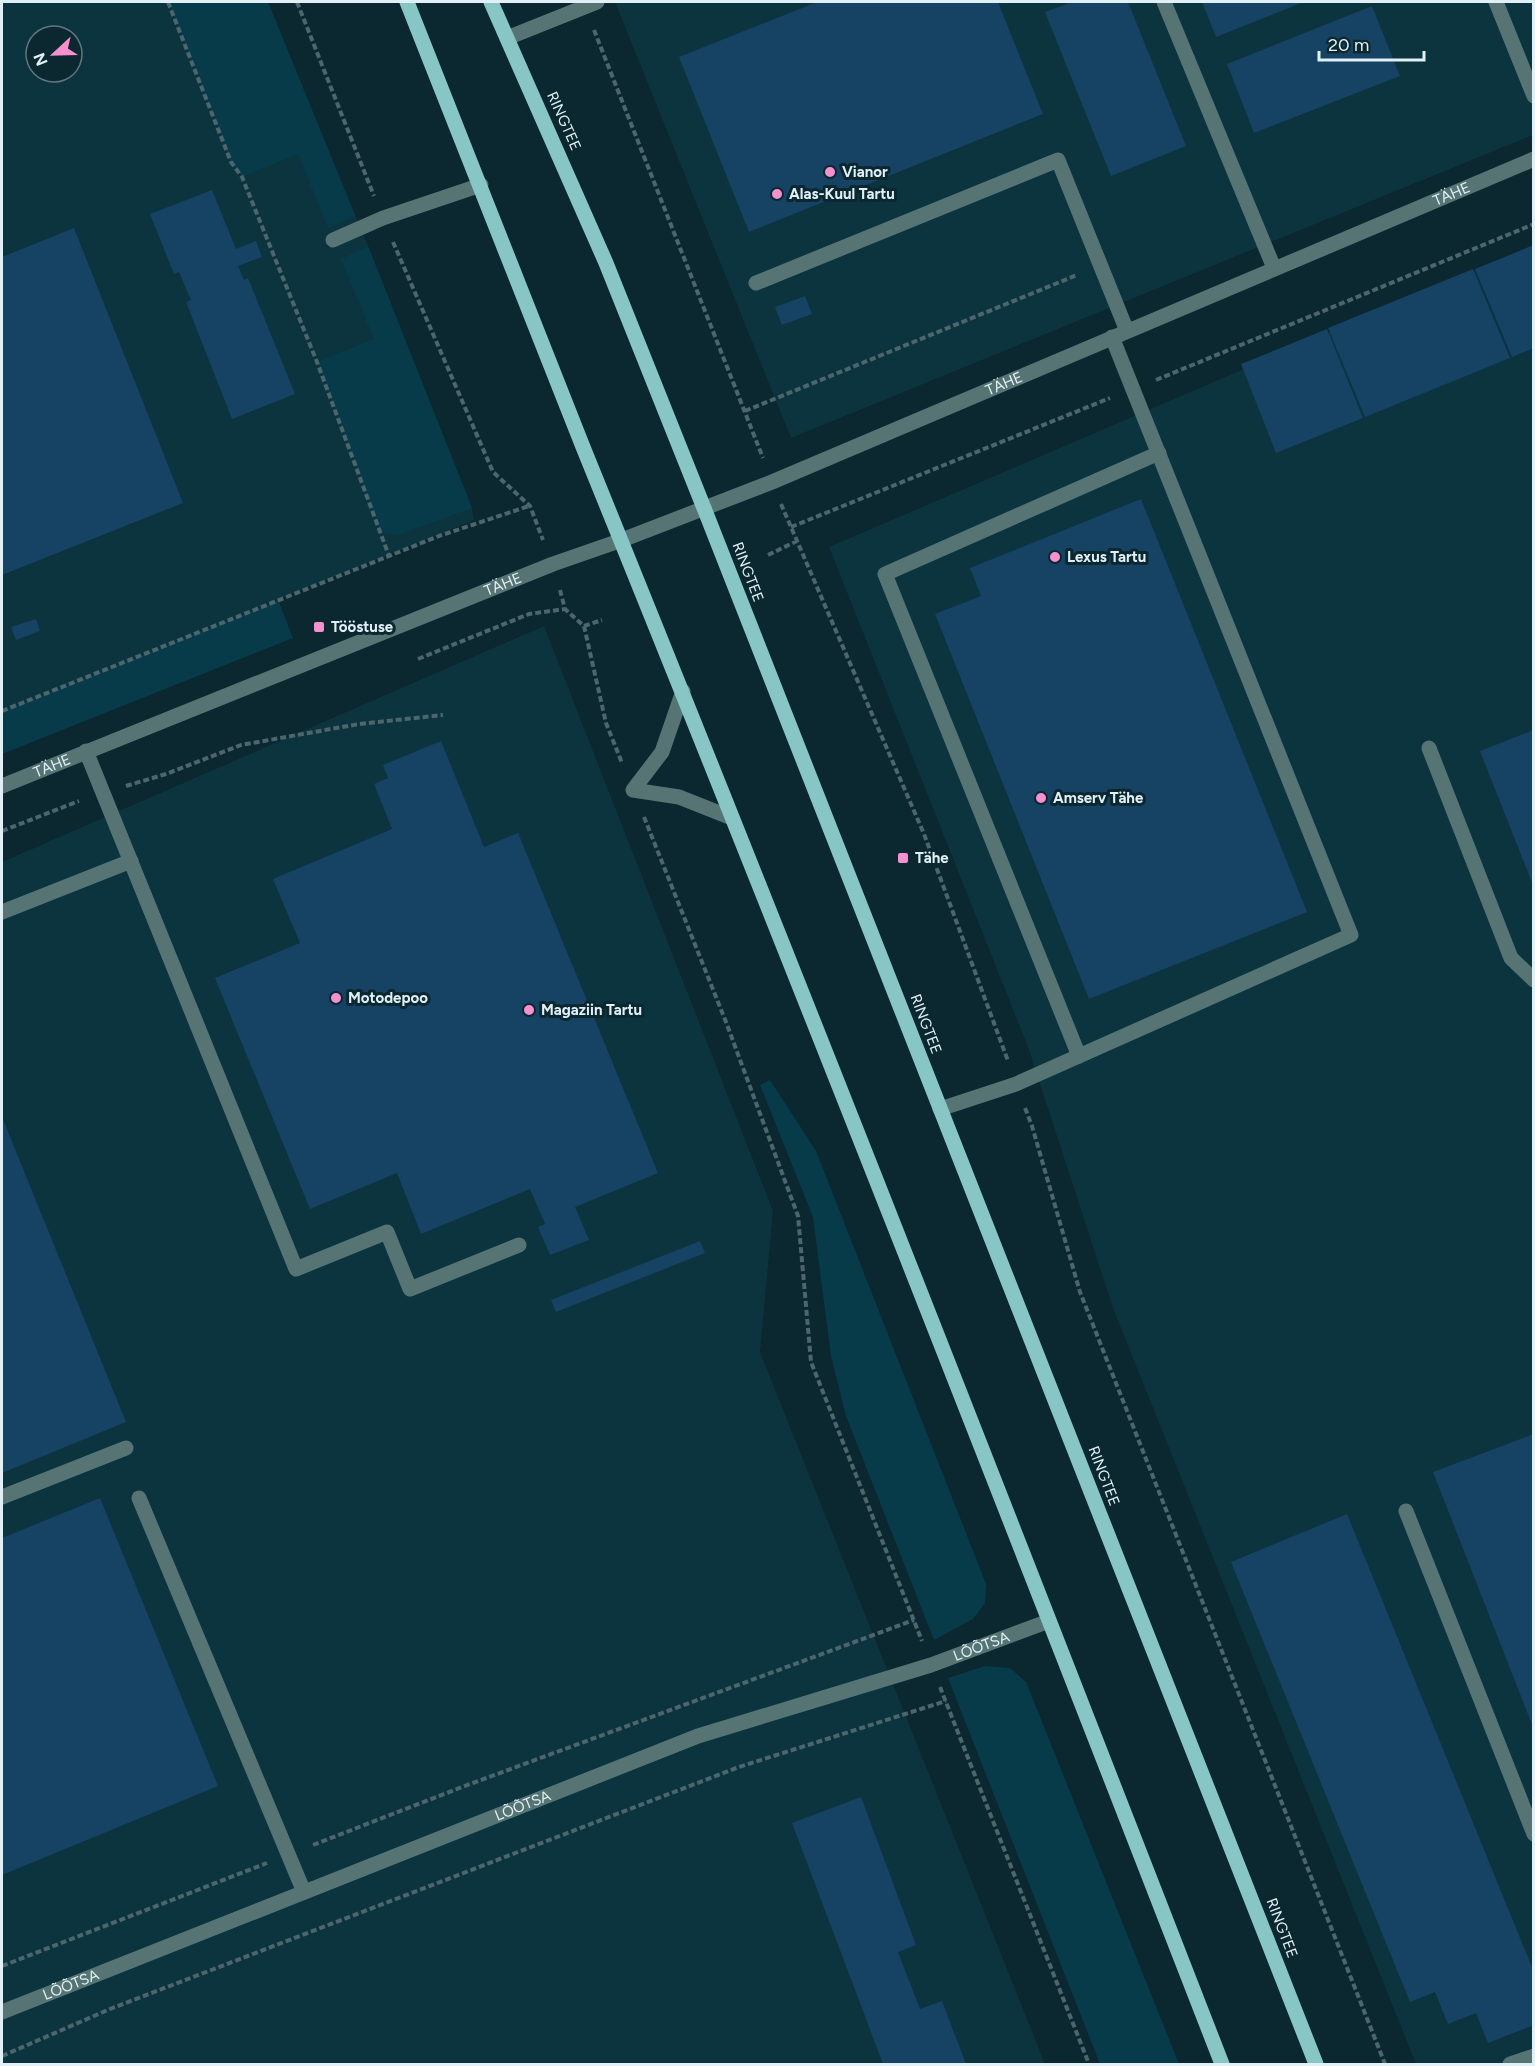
<svg xmlns="http://www.w3.org/2000/svg" width="1535" height="2066" font-family="Figtree,sans-serif">
  <style>
    .built { fill: #0b343f; fill-rule: evenodd }
    .green { fill: #083b49 }
    .building { fill: #164264 }
    .lines { fill: none; stroke-linecap: round; stroke-linejoin: round }
    .path { stroke: #4d656d; stroke-width: 4; stroke-dasharray: 6 3; stroke-linecap: butt }
    .minor { stroke: #577474; stroke-width: 15 }
    .major { stroke: #88c6c6; stroke-width: 15 }
    .poi-dot { fill: #f690cf; stroke: #0b2730; stroke-width: 2 }
    .labels { text-anchor: middle; stroke-width: 6; stroke-linejoin: round; paint-order: stroke }
    .street-label { font-size: 15px; fill: #e0f0f6; stroke: #0b2730 }
    .poi-label { font-size: 15px; font-weight: bold; fill: #e0f0f6; stroke: #0b2730; text-anchor: start }
  </style>
  <rect width="100%" height="100%" fill="#0b2730"/>
  <path class="built" d="M 2,2 L 268,2 L 368,246 L 472,508 L 474,520 L 2,711 ZM 36,36 L 72,36 L 72,72 L 36,72 Z
    M 615,2 L 1533,2 L 1533,135 L 791,438 Z
    M 1533,245 L 1533,2064 L 1416,2064 L 1113,1308 L 1028,1047 L 829,547 Z
    M 544,626 L 773,1211 L 760,1352 L 1045,2064 L 2,2064 L 2,862 Z"/>
  <path class="green" d="M 168,2 L 268,2 L 355,216 L 328,228 L 298,154 L 242,177 L 231,162 Z
    M 368,246 L 472,508 L 398,535 L 380,532 L 317,362 L 374,339 L 341,259 Z
    M 278,600 L 293,638 L 2,754 L 2,711 Z
    M 770,1080 L 816,1151 L 986,1584 L 985,1603 L 973,1619 L 934,1640 L 846,1416 L 831,1356 L 813,1217 L 760,1085 Z
    M 985,1666 L 1010,1668 L 1026,1682 L 1179,2064 L 1100,2064 L 948,1678 Z"/>
  <path class="building" d="M 817,2 L 998,2 L 1043,114 L 749,232 L 679,57 Z
    M 1072,2 L 1128,2 L 1186,146 L 1111,176 L 1045,12 Z
    M 1202,2 L 1304,2 L 1216,37 Z
    M 1372,6 L 1400,76 L 1254,133 L 1227,64 Z
    M 212,190 L 236,249 L 256,241 L 262,257 L 238,266 L 244,280 L 248,278 L 295,394 L 232,419 L 186,302 L 191,300 L 179,272 L 174,274 L 150,214 Z
    M 74,228 L 183,503 L 2,575 L 2,257 Z
    M 1534,245 L 1534,348 L 1512,357 L 1475,269 Z
    M 1473,269 L 1510,358 L 1365,417 L 1328,328 Z
    M 805,296 L 812,314 L 782,325 L 775,307 Z
    M 1327,329 L 1363,418 L 1276,453 L 1241,364 Z
    M 1141,499 L 1307,912 L 1089,999 L 935,614 L 981,596 L 970,568 Z
    M 36,619 L 40,631 L 16,640 L 11,627 Z
    M 1534,730 L 1534,885 L 1533,885 L 1480,751 Z
    M 441,741 L 484,847 L 518,833 L 658,1173 L 575,1207 L 589,1240 L 550,1255 L 538,1227 L 545,1224 L 530,1189 L 421,1234 L 397,1173 L 310,1209 L 215,978 L 300,943 L 273,879 L 392,829 L 374,784 L 388,778 L 383,765 Z
    M 2,1117 L 126,1422 L 2,1473 Z
    M 700,1241 L 705,1253 L 556,1312 L 551,1300 Z
    M 1534,1434 L 1534,1727 L 1533,1727 L 1433,1472 Z
    M 100,1498 L 218,1786 L 2,1875 L 2,1538 Z
    M 1347,1514 L 1534,1972 L 1534,2025 L 1488,2043 L 1476,2013 L 1448,2024 L 1435,1992 L 1410,2002 L 1231,1562 Z
    M 861,1797 L 916,1945 L 898,1952 L 920,2009 L 942,2001 L 966,2064 L 883,2064 L 792,1823 Z"/>
  <g class="lines">
    <path class="path" d="M 168,2 L 231,162 L 242,177 L 317,362 L 389,556
      M 297,2 L 374,196
      M 594,30 L 763,458
      M 393,242 L 493,472 L 530,506 L 543,540
      M 1156,380 L 1534,224
      M 745,411 L 1077,275
      M 781,504 L 924,834 L 1008,1061
      M 791,527 L 1110,398
      M 768,555 L 797,541
      M 560,590 L 565,609 L 584,626 L 606,723 L 622,763
      M 584,626 L 602,620
      M 418,659 L 529,614 L 565,609
      M 2,711 L 439,536 L 529,506
      M 126,786 L 166,774 L 241,745 L 359,724 L 443,715
      M 644,817 L 726,1022 L 798,1216 L 811,1362 L 922,1641
      M 2,831 L 79,801
      M 1025,1108 L 1032,1126 L 1080,1292 L 1385,2064
      M 940,1687 L 1089,2064
      M 313,1845 L 462,1787 L 914,1620
      M 2,1966 L 267,1863
      M 2,2056 L 110,2009 L 739,1767 L 946,1701"/>
    <g class="minor">
      <path d="M 1164,2 L 1274,268"/>
      <path d="M 1496,2 L 1534,96"/>
      <path d="M 507,38 L 597,2"/>
      <path d="M 333,240 L 383,218 L 481,185"/>
      <path d="M 756,283 L 1058,160 L 1127,331"/>
      <path d="M 683,691 L 662,752 L 633,790 L 679,797 L 732,818"/>
      <path d="M 1429,748 L 1511,958 L 1534,980"/>
      <path d="M 86,751 L 296,1269 L 387,1232 L 410,1289 L 519,1245"/>
      <path id="s1" d="M 2,786 L 553,564 L 622,540 L 772,482 L 1534,159"/>
      <path d="M 2,912 L 131,861"/>
      <path d="M 1079,1056 L 885,574 L 1159,453"/>
      <path d="M 940,1109 L 1016,1084 L 1351,935 L 1112,337"/>
      <path d="M 2,1497 L 126,1448"/>
      <path d="M 139,1498 L 304,1892"/>
      <path d="M 1406,1511 L 1534,1834"/>
      <path id="s2" d="M 2,2012 L 698,1736 L 931,1665 L 1049,1621"/>
      <path d="M 1510,2064 L 1534,2056"/>
    </g>
    <path class="major" d="M 407,2 C 467,150 523,299 583,447 C 801,984 1012,1524 1222,2064
      M 491,2 L 606,263 L 704,508 L 1316,2064"/>
  </g>
  <g class="poi-dot">
    <circle cx="830" cy="172" r="6"/>
    <circle cx="777" cy="194" r="6"/>
    <circle cx="1055" cy="557" r="6"/>
    <rect x="313" y="621" width="12" height="12" rx="3"/>
    <circle cx="1041" cy="798" r="6"/>
    <rect x="897" y="852" width="12" height="12" rx="3"/>
    <circle cx="336" cy="998" r="6"/>
    <circle cx="529" cy="1010" r="6"/>
  </g>
  <g class="labels">
    <g class="street-label">
      <text transform="translate(564 121) rotate(66)" y="5">RINGTEE</text>
      <text dy="5" stroke="none"><textPath href="#s1" startOffset="1566">TÄHE</textPath></text>
      <text dy="5" stroke="none"><textPath href="#s1" startOffset="1080">TÄHE</textPath></text>
      <text transform="translate(748 572) rotate(69)" y="5">RINGTEE</text>
      <text dy="5" stroke="none"><textPath href="#s1" startOffset="540">TÄHE</textPath></text>
      <text dy="5" stroke="none"><textPath href="#s1" startOffset="54">TÄHE</textPath></text>
      <text transform="translate(926 1024) rotate(69)" y="5">RINGTEE</text>
      <text transform="translate(1104 1476) rotate(69)" y="5">RINGTEE</text>
      <text dy="5" stroke="none"><textPath href="#s2" startOffset="1046">LÕÕTSA</textPath></text>
      <text dy="5" stroke="none"><textPath href="#s2" startOffset="560">LÕÕTSA</textPath></text>
      <text transform="translate(1282 1928) rotate(69)" y="5">RINGTEE</text>
      <text dy="5" stroke="none"><textPath href="#s2" startOffset="74">LÕÕTSA</textPath></text>
    </g>
    <g class="poi-label">
      <text x="842" y="177">Vianor</text>
      <text x="789" y="199">Alas-Kuul Tartu</text>
      <text x="1067" y="562">Lexus Tartu</text>
      <text x="331" y="632">Tööstuse</text>
      <text x="1053" y="803">Amserv Tähe</text>
      <text x="915" y="863">Tähe</text>
      <text x="348" y="1003">Motodepoo</text>
      <text x="541" y="1015">Magaziin Tartu</text>
    </g>
  </g>
  <rect width="1535" height="2066" fill="none" stroke="#e0f0f6" stroke-width="6"/>
  <g transform="translate(54 54) rotate(248)"><circle r="28" fill="#0b2730" stroke="#60777f" stroke-width="1.5"/>
  <path d="M0-4.5L10 22L0 15L-10 22Z" fill="#f690cf"/>
  <text y="-9" font-size="16" font-weight="bold" text-anchor="middle" fill="#e0f0f6">N</text>
  </g>
  <path d="M1319 51v9h105v-9" fill="none" stroke="#e0f0f6" stroke-width="3"/>
  <text x="1328" y="51" font-size="18" fill="#e0f0f6" stroke="#0b2730" stroke-width="4.5" paint-order="stroke">20 m</text>
</svg>
